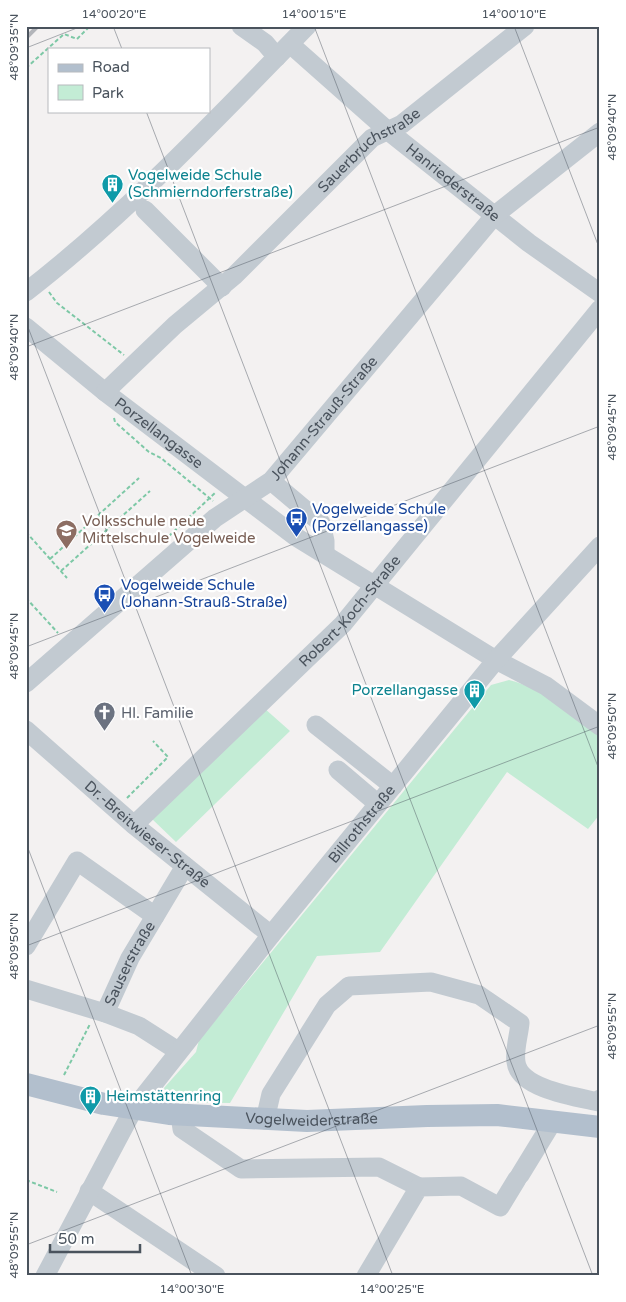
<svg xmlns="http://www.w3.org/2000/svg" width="626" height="1302" font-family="'Varela Round',sans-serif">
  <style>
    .green { fill: #c3ecd5 }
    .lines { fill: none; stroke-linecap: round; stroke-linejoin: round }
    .path { stroke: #7dc8a6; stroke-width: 2; stroke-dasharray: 4 2.5; stroke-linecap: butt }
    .minor { stroke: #c2cad1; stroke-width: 19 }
    .major { stroke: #b2bfcd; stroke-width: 22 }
    .rail { stroke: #b3b5ba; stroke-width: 4 }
    .ticks { fill: none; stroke: #4a535d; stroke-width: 1; stroke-opacity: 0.45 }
    .labels { text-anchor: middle; stroke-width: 4.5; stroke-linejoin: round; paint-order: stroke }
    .street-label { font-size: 15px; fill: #4a535d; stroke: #fff }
    .culture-label { font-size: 15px; fill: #0d838f; stroke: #fff; text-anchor: start }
    .transit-label { font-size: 15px; fill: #164399; stroke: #fff; text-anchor: start }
    .education-label { font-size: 15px; fill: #785e54; stroke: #fff; text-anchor: start }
    .worship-label { font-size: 15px; fill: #5b616d; stroke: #fff; text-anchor: start }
    .neatline { fill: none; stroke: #4a535d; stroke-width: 2 }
    .ticks-label { font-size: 12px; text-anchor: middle; fill: #4a535d }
  </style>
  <rect width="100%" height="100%" fill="#f3f1f1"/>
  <path class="green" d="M 509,680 C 544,689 571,713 600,734 L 600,814 L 588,829 L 507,772 L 380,952 L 317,956 L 230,1103 L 170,1102 L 164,1088 L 196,1052 L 199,1040 L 491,685 Z
    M 264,708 L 290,731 L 176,842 L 151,818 Z"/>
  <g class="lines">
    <path class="path" d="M 26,68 L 64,34 L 77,39 L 90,26
      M 49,292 L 57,303 L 124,355
      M 114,418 L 115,422 L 149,452 L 161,458 L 213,501
      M 99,516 L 109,527
      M 26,532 L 67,578
      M 169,536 L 215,493
      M 50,559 L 139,478
      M 61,571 L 150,491
      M 26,598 L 58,633
      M 127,798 L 168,757 L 153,741
      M 64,1075 L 90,1024
      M 26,1180 L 57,1192"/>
    <g class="minor">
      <path d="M 241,26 L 265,43 L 277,57"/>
      <path id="s1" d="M 290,44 L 387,130 L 529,243 L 600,293"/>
      <path d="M 145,210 L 222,287"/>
      <path d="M 26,292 C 128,213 217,118 307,26"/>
      <path id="s2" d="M 26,327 L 105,392 L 296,537 L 496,660 L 546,686 L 600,726"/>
      <path id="s3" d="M 105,392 L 175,325 L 234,276 L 372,138 L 402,124 L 525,26"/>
      <path d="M 271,481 L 321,523 L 325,541 L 325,554"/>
      <path id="s4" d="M 26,683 L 215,518 L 271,481 L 495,215 L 600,132"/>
      <path d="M 316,725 L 393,786"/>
      <path id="s5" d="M 26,730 L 134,825 L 271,935"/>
      <path d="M 338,770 L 378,804"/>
      <path id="s6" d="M 134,825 L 343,624 L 600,309"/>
      <path d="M 26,946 L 77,861 L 155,916"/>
      <path d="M 26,989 L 105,1013"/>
      <path id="s7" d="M 178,1051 L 139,1026 L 105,1013 L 130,958 L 185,866"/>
      <path d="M 180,1115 L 182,1129 L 241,1169 L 379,1167 L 419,1187"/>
      <path d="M 265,1120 L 271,1094 L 327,1005 L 349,986 L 431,982 L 479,995 L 520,1023 C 519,1035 514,1050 516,1062 C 519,1089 577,1097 599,1102 L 600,1099"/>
      <path d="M 520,1175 L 553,1121"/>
      <path d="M 89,1191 L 216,1276"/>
      <path id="s8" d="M 45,1276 L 133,1110 L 271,935 L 496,660 L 600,546"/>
      <path d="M 366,1276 L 419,1187 L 461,1186 L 500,1207 L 517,1179"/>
    </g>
    <path class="major" id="s9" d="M 26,1084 L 104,1104 L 169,1114 L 307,1121 L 427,1116 L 497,1115 L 600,1127"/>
    <path class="rail" d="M 26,38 L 38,26"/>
  </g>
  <path class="ticks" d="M 113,26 L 122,49M 314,26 L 600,772M 514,26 L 600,250M 26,48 L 82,26M 146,111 L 593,1276M 26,322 L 393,1276M 26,347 L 600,127M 26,647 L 600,426M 26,843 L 192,1276M 26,946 L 600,726M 26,1245 L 600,1025"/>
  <defs>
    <symbol id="building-pin" viewBox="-11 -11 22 30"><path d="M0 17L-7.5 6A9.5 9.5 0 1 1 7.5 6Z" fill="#0f9aa8" stroke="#fff"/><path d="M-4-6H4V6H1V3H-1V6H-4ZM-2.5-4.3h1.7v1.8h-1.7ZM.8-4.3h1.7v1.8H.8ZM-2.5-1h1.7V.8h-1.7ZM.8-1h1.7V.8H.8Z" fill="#fff"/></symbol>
    <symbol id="bus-pin" viewBox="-11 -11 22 30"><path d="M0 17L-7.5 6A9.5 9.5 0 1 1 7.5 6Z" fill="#1a4fb4" stroke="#fff"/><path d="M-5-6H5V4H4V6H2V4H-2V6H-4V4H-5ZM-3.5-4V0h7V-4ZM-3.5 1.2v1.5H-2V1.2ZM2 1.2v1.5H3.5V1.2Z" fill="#fff"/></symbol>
    <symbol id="school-pin" viewBox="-11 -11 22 30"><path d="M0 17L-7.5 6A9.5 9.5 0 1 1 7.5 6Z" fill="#8d6e63" stroke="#fff"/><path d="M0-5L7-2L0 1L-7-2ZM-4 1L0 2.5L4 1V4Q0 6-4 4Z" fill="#fff"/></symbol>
    <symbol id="church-pin" viewBox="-11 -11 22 30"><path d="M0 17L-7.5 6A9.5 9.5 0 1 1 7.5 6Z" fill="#6b7280" stroke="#fff"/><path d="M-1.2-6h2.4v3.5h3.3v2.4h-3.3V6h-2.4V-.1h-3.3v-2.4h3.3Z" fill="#fff"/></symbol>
  </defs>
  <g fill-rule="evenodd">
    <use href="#building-pin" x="100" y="172" width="25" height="34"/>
    <use href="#bus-pin" x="284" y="506" width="25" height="34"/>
    <use href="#school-pin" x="54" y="518" width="25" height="34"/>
    <use href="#bus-pin" x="92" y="582" width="25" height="34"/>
    <use href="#building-pin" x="462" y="678" width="25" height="34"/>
    <use href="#church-pin" x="92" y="700" width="25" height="34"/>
    <use href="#building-pin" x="78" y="1084" width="25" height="34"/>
  </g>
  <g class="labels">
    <g class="street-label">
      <text dy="5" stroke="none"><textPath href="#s3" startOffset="359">Sauerbruchstraße</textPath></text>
      <text dy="5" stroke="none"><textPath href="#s1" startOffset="214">Hanriederstraße</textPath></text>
      <text dy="5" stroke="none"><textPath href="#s4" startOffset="400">Johann-Strauß-Straße</textPath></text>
      <text dy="5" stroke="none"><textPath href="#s2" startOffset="170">Porzellangasse</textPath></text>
      <text dy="5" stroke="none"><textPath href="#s6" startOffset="304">Robert-Koch-Straße</textPath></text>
      <text dy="5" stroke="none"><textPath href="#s8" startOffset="554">Billrothstraße</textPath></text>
      <text dy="5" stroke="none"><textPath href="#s5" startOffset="160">Dr.-Breitwieser-Straße</textPath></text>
      <text dy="5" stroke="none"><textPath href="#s7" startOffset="138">Sauserstraße</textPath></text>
      <text dy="5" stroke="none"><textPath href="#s9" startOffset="289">Vogelweiderstraße</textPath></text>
    </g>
    <g class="culture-label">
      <text x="128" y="180">Vogelweide Schule<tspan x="128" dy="17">(Schmierndorferstraße)</tspan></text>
      <text x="458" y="695" text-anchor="end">Porzellangasse</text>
      <text x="106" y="1101">Heimstättenring</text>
    </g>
    <g class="transit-label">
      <text x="312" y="514">Vogelweide Schule<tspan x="312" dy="17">(Porzellangasse)</tspan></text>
      <text x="121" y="590">Vogelweide Schule<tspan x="121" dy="17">(Johann-Strauß-Straße)</tspan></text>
    </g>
    <g class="education-label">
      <text x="82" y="526">Volksschule neue<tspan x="82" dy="17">Mittelschule Vogelweide</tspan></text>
    </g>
    <g class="worship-label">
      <text x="121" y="718">Hl. Familie</text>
    </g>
  </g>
  <rect width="626" height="1302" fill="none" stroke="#ffffff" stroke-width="55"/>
  <rect x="48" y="48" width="162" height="65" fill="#ffffff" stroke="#b7babe"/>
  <rect x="58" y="64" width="25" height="8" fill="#b2bfcd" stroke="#b7babe"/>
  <text x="92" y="72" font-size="15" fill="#4a535d">Road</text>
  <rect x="58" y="85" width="25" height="15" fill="#c3ecd5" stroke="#b7babe"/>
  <text x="92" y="98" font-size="15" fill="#4a535d">Park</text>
  <path d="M50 1244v8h90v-8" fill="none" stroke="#4a535d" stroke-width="2.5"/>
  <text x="58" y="1244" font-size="15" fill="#4a535d" stroke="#ffffff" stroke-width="4" paint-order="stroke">50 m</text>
  <rect x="28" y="28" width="570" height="1246" class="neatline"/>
  <g class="ticks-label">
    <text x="114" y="18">14°00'20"E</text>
    <text x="314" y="18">14°00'15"E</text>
    <text x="514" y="18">14°00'10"E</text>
    <text transform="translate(14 47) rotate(-90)" y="4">48°09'35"N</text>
    <text transform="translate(612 127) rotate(-90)" y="4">48°09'40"N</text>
    <text transform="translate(14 347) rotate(-90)" y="4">48°09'40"N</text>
    <text transform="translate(612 427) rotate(-90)" y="4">48°09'45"N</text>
    <text transform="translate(14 646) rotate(-90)" y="4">48°09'45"N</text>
    <text transform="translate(612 726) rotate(-90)" y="4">48°09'50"N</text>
    <text transform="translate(14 946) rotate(-90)" y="4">48°09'50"N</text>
    <text transform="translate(612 1026) rotate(-90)" y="4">48°09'55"N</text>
    <text transform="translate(14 1245) rotate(-90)" y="4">48°09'55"N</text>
    <text x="192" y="1293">14°00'30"E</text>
    <text x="392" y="1293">14°00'25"E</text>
  </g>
</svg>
